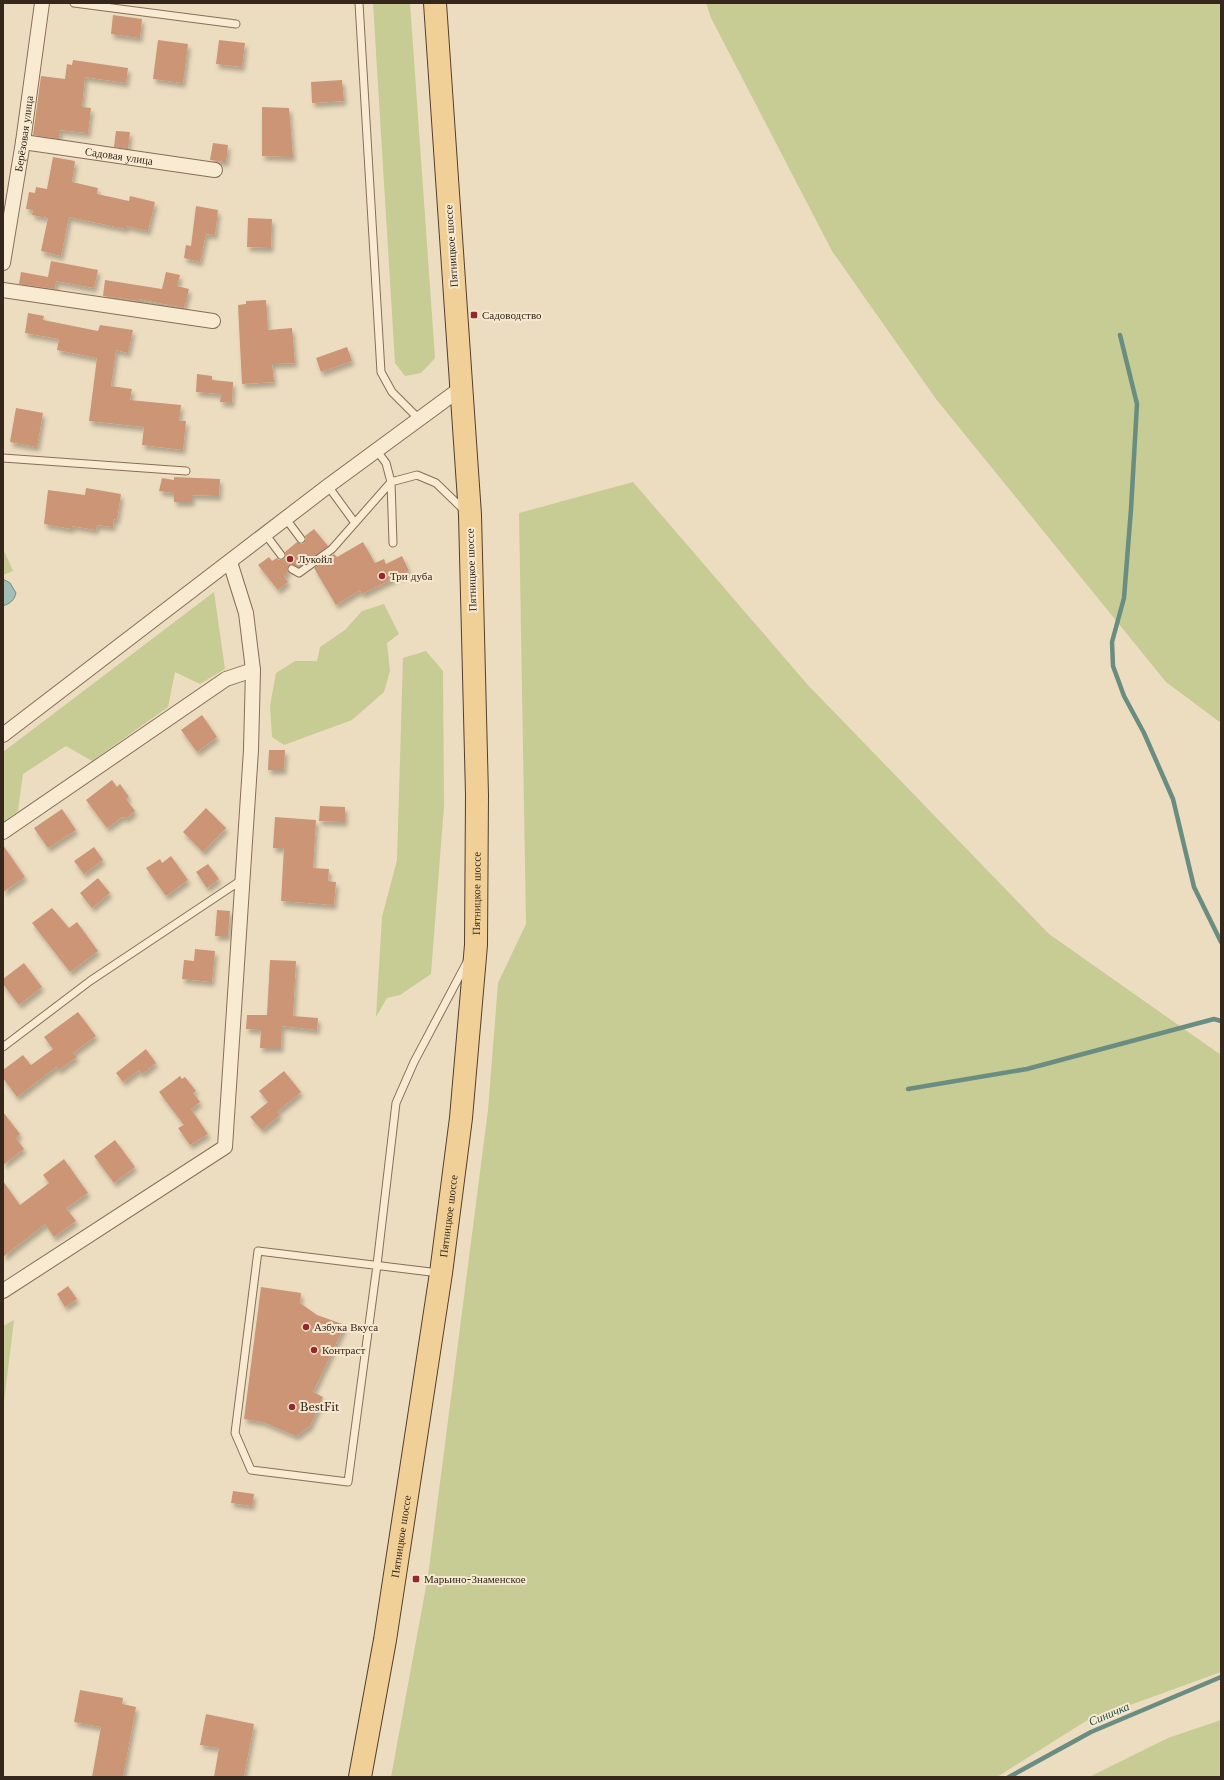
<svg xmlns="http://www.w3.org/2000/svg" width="1224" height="1780" font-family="'Libre Baskerville',serif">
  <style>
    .green { fill: #c7cb94 }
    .water { fill: #a3bfb5; stroke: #6a8d82 }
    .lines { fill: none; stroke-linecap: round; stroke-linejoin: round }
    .stream { stroke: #6a8d82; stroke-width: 4.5 }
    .building { fill: #cc9575; filter: url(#shadow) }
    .service-casing { stroke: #866e58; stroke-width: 9 }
    .minor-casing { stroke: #866e58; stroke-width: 16 }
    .primary-casing { stroke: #543d2c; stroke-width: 24 }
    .service { stroke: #f8ebd2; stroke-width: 7 }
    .minor { stroke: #f8ebd2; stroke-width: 14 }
    .primary { stroke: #f1d097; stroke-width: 22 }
    .poi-dot { fill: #95282e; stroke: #f5e8cf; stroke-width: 1.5 }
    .labels { text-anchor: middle; stroke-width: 4; stroke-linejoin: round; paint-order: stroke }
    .street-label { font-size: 11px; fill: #36271c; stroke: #f5e8cf }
    .poi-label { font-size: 11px; fill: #36271c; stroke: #f5e8cf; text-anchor: start }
    .water-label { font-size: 12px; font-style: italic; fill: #2b5551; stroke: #f5e8cf }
  </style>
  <defs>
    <filter id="shadow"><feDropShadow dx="2.5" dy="4.5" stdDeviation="2" flood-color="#0004"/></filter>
  </defs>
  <rect width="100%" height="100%" fill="#edddc0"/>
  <path class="green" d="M 373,3 L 410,3 L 435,358 L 421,373 L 405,376 L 395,363 Z
    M 706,3 L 1221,3 L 1221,723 L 1166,682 L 936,399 L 832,251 L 711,18 Z
    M 633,482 L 807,684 L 1049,934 L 1221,1055 L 1221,1672 L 1086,1721 L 997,1777 L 391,1777 L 428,1576 L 488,1110 L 498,983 L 526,924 L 519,513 Z
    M 3,552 L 5,553 L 13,571 L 3,575 Z
    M 214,592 L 225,669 L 200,684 L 175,672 L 168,707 L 92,761 L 66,746 L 23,774 L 18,811 L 3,822 L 3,752 Z
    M 384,604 L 399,634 L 387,643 L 390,671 L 384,692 L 352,720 L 284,745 L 272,737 L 270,706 L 276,673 L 295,661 L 317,661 L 320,647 L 345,630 L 362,611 Z
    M 426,651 L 443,671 L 444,806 L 431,974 L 400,995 L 387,998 L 376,1017 L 382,917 L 397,860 L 403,658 Z
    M 14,1320 L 3,1410 L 3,1326 Z
    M 1221,1720 L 1221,1777 L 1089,1777 L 1168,1738 Z"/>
  <path class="water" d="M 3,579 L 10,583 L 16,593 C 14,601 10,603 3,606 Z"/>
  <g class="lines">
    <path class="stream" d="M 1120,335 L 1137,404 L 1131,509 L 1124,598 L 1112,642 L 1113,666 L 1124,696 L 1144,733 L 1173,799 L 1194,887 L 1221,942
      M 908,1089 L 1027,1069 L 1214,1019 L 1221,1021
      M 1009,1777 L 1091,1732 L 1221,1677"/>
  </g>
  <path class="building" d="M 113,15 L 142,19 L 140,38 L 111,34 Z
    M 158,40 L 188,44 L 183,83 L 153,79 Z
    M 219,40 L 245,43 L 242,67 L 216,64 Z
    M 73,60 L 128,68 L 126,83 L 85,77 L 82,107 L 91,108 L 88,133 L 60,130 L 59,139 L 33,135 L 41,76 L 65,79 L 67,64 L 72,65 Z
    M 342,80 L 344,101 L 312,103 L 311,82 Z
    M 262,107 L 289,108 L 293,157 L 262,156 Z
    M 116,131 L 130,132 L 128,149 L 114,147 Z
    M 213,143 L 228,145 L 226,162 L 210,160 Z
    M 53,157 L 75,161 L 72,182 L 98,188 L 97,194 L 129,201 L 130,196 L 155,202 L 148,231 L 126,226 L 126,229 L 69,217 L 61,256 L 41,251 L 48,218 L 32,215 L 33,210 L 26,209 L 29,192 L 35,193 L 36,187 L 47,189 Z
    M 196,206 L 218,210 L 215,235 L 206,234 L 200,262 L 184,258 L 186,245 L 191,246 Z
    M 248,218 L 272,219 L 271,248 L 247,247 Z
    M 51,261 L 98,270 L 94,288 L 56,281 L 55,289 L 19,284 L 21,272 L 48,277 Z
    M 166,272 L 180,275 L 177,286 L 189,289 L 184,308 L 139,299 L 139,301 L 103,296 L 105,280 L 162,289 Z
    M 266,300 L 268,330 L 292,328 L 295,363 L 272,364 L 274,382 L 242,384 L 238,305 L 246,304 L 246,301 Z
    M 28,313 L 44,316 L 43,320 L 98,331 L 100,325 L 133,330 L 128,353 L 116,350 L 111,386 L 132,389 L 130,400 L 181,405 L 179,421 L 186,421 L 183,450 L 142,445 L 144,427 L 89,421 L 97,358 L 57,350 L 59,339 L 25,333 Z
    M 347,347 L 352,361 L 321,372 L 316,358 Z
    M 197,374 L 212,376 L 212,380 L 233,382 L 232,403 L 220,402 L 221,394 L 196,392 Z
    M 16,408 L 43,413 L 37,447 L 10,442 Z
    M 174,477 L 220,479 L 219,496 L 192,495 L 192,502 L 174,502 L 174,493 L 159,491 L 162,478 L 174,480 Z
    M 86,488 L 121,494 L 117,520 L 114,519 L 113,527 L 97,525 L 96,530 L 72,526 L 72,529 L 44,524 L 48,490 L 85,495 Z
    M 314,529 L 328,546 L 309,560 L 307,557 L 296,566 L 289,565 L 287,569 L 288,572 L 284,576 L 288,582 L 278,590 L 258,565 L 269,557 L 272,561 L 277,558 L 279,560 L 284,559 L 286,557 L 285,552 L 297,542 L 301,544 L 304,543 L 306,539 L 305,536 Z
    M 363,542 L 375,563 L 384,559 L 386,564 L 402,556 L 409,571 L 362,594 L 360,590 L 336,605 L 314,568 L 334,554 L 337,557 Z
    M 202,715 L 217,737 L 197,752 L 181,730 Z
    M 269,750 L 285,750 L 284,770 L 268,770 Z
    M 112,780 L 117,787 L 120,784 L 129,797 L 126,799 L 135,811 L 127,818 L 122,817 L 107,828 L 86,800 Z
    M 320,806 L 345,807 L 345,822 L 319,821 Z
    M 206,808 L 226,828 L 203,852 L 183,832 Z
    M 62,809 L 76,830 L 48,848 L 34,828 Z
    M 275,817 L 316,820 L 313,868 L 329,869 L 328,881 L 336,882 L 334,905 L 281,901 L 284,848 L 273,848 Z
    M 3,845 L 25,877 L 3,892 Z
    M 94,847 L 103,860 L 84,874 L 74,861 Z
    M 171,856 L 188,880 L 166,896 L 146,868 L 160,859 L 162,863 Z
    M 208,864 L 219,879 L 207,888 L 196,872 Z
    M 98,878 L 110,893 L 92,908 L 80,893 Z
    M 52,908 L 69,928 L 77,922 L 98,951 L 70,972 L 32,923 Z
    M 217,910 L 230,911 L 228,936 L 215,936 Z
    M 195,949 L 215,951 L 212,982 L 182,979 L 184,960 L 194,961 Z
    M 270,960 L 296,961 L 293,1016 L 318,1018 L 317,1030 L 282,1026 L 281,1048 L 260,1048 L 261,1030 L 246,1029 L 247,1015 L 267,1015 Z
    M 24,963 L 42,987 L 19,1005 L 3,984 L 3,979 Z
    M 78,1012 L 96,1036 L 73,1053 L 77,1057 L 59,1070 L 56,1067 L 17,1097 L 3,1078 L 3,1070 L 23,1055 L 31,1065 L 53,1049 L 44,1037 Z
    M 146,1049 L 156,1063 L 142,1074 L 139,1070 L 123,1082 L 116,1073 Z
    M 284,1071 L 301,1092 L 277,1112 L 280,1115 L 262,1130 L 250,1117 L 268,1102 L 259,1091 Z
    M 180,1076 L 182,1079 L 185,1077 L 196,1091 L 193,1093 L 200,1102 L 191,1109 L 208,1134 L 190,1145 L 178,1128 L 184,1125 L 159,1092 Z
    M 3,1112 L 20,1134 L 16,1138 L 24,1149 L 3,1165 Z
    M 115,1140 L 135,1167 L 114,1183 L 94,1156 Z
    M 64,1159 L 88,1193 L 66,1208 L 76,1221 L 54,1237 L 45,1224 L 3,1257 L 3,1181 L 20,1205 L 49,1183 L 43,1175 Z
    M 68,1286 L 77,1299 L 65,1307 L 57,1294 Z
    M 261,1287 L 301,1293 L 300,1303 L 317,1315 L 345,1325 L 313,1392 L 323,1397 L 310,1426 L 296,1436 L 263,1422 L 244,1419 Z
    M 233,1491 L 254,1494 L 252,1506 L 231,1503 Z
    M 80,1690 L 123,1698 L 122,1704 L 136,1707 L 123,1777 L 92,1777 L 101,1727 L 74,1722 Z
    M 206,1714 L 254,1724 L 244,1777 L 214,1777 L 219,1748 L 200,1745 Z"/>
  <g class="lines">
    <defs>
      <path id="service" d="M 74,3 L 236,24
        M 359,3 L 381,372 L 392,392 L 419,419
        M 377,451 L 386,463 L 391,482 L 393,543
        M 3,458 L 186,471
        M 328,486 L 355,523
        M 286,519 L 301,539
        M 266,535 L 281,555
        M 292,569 L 299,573 L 332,549 L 391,482 L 417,475 L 436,483 L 465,511
        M 3,1047 L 90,981 L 243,879
        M 439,1273 L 258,1251 L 235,1433 L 251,1470 L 348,1482 L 377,1265 L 396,1103 L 414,1062 L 467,962"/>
      <g id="minor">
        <path id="s1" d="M 23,142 L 215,170"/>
        <path id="s2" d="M 3,263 L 23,142 L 42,3"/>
        <path d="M 3,290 L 213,321"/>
        <path d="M 3,735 L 328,486 L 460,389"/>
        <path d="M 3,832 L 226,679 L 253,670"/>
        <path d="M 3,1291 L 225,1147 L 251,750 L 253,670 L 246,613 L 230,562"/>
      </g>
      <g id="primary">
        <path id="s3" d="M 360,1777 L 385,1640 L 441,1273 L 461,1118 L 476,945 L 477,795 L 470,515 L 435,3"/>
      </g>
    </defs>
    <use href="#service" class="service-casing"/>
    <use href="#minor" class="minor-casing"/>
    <use href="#primary" class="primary-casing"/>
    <use href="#service" class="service"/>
    <use href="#minor" class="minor"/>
    <use href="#primary" class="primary"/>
  </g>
  <g class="poi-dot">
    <rect x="470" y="311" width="8" height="8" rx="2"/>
    <circle cx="290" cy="559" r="4"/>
    <circle cx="382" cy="576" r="4"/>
    <circle cx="306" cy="1327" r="4"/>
    <circle cx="314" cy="1350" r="4"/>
    <circle cx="292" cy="1407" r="4"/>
    <rect x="412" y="1575" width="8" height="8" rx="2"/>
  </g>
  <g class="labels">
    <g class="street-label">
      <text dy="4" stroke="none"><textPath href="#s2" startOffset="131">Берёзовая улица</textPath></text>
      <text dy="4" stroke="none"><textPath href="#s1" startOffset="97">Садовая улица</textPath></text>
      <text transform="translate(451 246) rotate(-94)" y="4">Пятницкое шоссе</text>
      <text transform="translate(471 570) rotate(-92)" y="4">Пятницкое шоссе</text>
      <text dy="4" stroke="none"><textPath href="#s3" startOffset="892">Пятницкое шоссе</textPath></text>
      <text dy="4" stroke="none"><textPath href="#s3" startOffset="568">Пятницкое шоссе</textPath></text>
      <text dy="4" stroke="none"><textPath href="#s3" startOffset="244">Пятницкое шоссе</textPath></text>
    </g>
    <g class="poi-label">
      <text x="482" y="319">Садоводство</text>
      <text x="298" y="563">Лукойл</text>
      <text x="390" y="580">Три дуба</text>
      <text x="314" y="1331">Азбука Вкуса</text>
      <text x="322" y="1354">Контраст</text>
      <text x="300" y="1411">BestFit</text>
      <text x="424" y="1583">Марьино-Знаменское</text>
    </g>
    <g class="water-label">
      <text transform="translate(1109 1714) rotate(-23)" y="4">Синичка</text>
    </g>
  </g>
  <rect width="1224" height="1780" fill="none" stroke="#36271c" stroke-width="8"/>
</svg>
